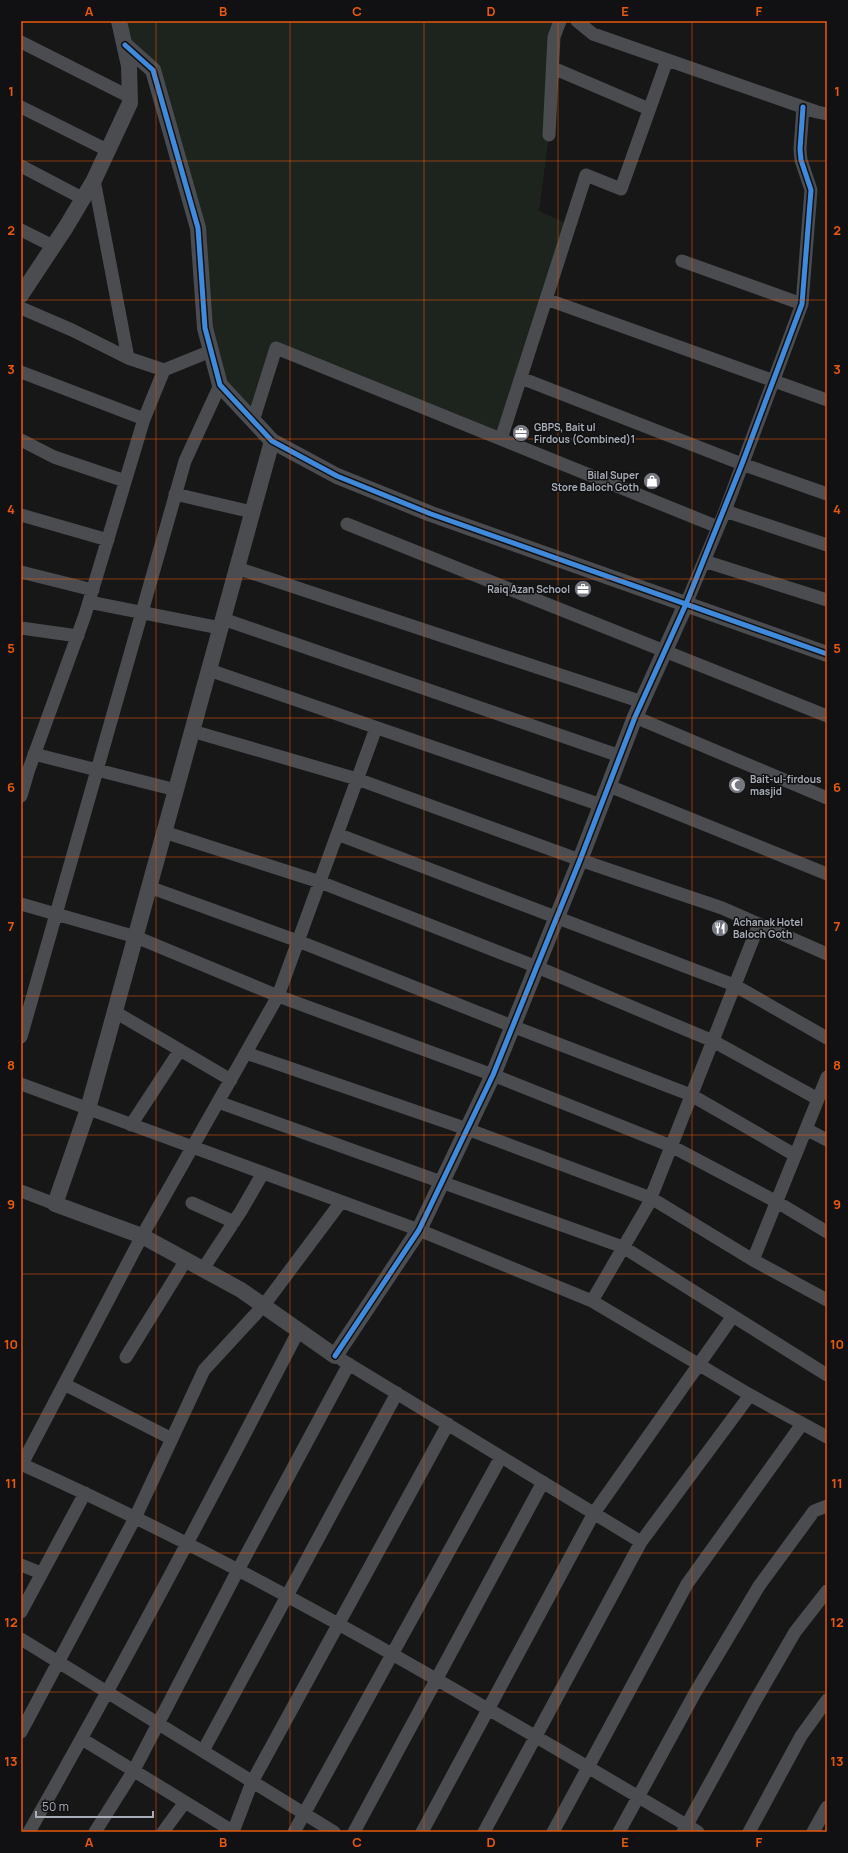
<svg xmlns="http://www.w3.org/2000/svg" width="848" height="1853" font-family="Manrope,sans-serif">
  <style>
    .green { fill: #1d241e }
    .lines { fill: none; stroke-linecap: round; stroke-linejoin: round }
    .minor { stroke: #4b4c50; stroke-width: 13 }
    .tertiary { stroke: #4b4c50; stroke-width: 16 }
    .cycleway-casing { stroke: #111113; stroke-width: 8 }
    .cycleway { stroke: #408adc; stroke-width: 5 }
    .grid { fill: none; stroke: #e8590c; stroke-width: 1; stroke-opacity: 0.55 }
    .labels { text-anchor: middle; stroke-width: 3; stroke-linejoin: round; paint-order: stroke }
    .poi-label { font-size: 10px; font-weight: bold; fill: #a8adb8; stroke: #111113; text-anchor: start }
    .neatline { fill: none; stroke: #e8590c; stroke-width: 1.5 }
    .grid-label { font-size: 13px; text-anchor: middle; font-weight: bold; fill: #e8590c }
  </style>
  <rect width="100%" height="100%" fill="#171717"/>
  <path class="green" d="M 119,21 L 559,21 L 549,135 L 539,211 L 570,225 L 501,438 L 277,348 L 254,420 L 220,384 L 199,227 L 153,69 L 125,45 Z"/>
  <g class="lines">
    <path class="minor" d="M 577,21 L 593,34 L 817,112 L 827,114
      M 21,42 L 130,97
      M 553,68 L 649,109
      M 21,107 L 107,150
      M 549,135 L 554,37 L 560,21
      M 21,166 L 82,198
      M 94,180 L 128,358
      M 21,230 L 53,246
      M 682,261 L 802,304
      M 546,299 L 827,400
      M 21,308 L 72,330 L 128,358 L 164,370
      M 21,372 L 144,419
      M 521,378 L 742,464 L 827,494
      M 253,421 L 276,348 L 718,527
      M 501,439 L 586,175 L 621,189 L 667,60
      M 21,440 L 54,457 L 125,481
      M 175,494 L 252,512
      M 725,511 L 827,545
      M 21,515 L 108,540
      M 347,524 L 827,716
      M 704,561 L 827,600
      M 237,568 L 642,702
      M 21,572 L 93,590
      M 89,602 L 220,628
      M 686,604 L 725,511 L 802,304 L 811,190 L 801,160 L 800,149 L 803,107
      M 223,619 L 620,756
      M 21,628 L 78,636
      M 209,670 L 601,805
      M 635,717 L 827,798
      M 192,731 L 357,779 L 580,860 L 722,908 L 827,954
      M 34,754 L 176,790
      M 609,786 L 827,874
      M 21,796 L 29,769 L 85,615 L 144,419 L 164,370 L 211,351
      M 164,832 L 320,882 L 537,967 L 713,1041 L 818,1099
      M 337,834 L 734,985 L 827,1038
      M 149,887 L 298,941 L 512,1026 L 691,1095 L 795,1155
      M 21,904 L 136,937 L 278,996 L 493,1075 L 671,1146 L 777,1202 L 827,1232
      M 115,1012 L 231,1080
      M 21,1037 L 185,461 L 220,385
      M 246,1053 L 467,1129 L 651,1198 L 753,1260 L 827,1300
      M 21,1084 L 419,1230 L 592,1301 L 750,1395 L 827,1437
      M 218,1102 L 623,1247 L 827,1375
      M 131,1125 L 180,1050
      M 806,1129 L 827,1140
      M 21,1191 L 55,1204
      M 192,1203 L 234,1222
      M 753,1260 L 827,1077
      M 203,1269 L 241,1211 L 263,1173
      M 592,1301 L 648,1205 L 759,924
      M 126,1357 L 186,1260
      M 342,1360 L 641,1542
      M 64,1384 L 172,1439
      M 21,1464 C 256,1569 477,1702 698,1832
      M 22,1464 L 142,1236 L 278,996 L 376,728
      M 21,1565 L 41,1573
      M 21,1612 L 85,1493
      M 21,1639 L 334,1832
      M 21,1732 L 135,1518 L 204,1370 L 264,1305 L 341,1202
      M 82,1739 L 234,1832
      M 203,1751 L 397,1393
      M 29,1832 C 123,1667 211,1499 299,1330
      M 95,1832 L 134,1770 L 238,1570 L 349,1364
      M 163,1832 L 185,1802
      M 233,1832 L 252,1782 L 448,1424
      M 294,1832 L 501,1457
      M 354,1832 L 543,1482
      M 422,1832 L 594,1513 L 733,1316
      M 484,1832 L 641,1542 L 750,1395
      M 553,1832 L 687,1584 L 802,1424
      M 619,1832 L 695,1693 L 759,1586 L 814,1511 L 827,1506
      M 683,1832 L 755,1701 L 795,1632 L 827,1591
      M 749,1832 L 801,1736 L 827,1700
      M 813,1832 L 827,1807"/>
    <path class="tertiary" d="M 125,45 L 153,70 L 198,228 L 205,328 L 220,385 L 272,441 L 337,476 L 431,514 L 827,654
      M 21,295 L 66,227 L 94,180 L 130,103 L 129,66 L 119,21
      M 272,441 L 88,1109 L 55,1204 L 142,1236 L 241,1290 L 335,1356 L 419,1230 L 493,1075 L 580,860 L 635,717 L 686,604"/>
    <defs>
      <path id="cycleway" d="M 125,45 L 153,70 L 198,228 L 205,328 L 220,385 L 272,441 L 337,476 L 431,514 L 827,654
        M 335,1356 L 419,1230 L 493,1075 L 580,860 L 635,717 L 686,604 L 742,464 L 802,304 L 811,190 L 801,160 L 800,149 L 803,107"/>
    </defs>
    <use href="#cycleway" class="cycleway-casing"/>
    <use href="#cycleway" class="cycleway"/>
  </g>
  <path class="grid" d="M 156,21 L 156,1832M 290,21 L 290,1832M 424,21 L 424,1832M 558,21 L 558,1832M 692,21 L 692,1832M 21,161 L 827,161M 21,300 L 827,300M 21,439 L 827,439M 21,579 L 827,579M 21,718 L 827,718M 21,857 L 827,857M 21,996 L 827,996M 21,1135 L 827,1135M 21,1274 L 827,1274M 21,1414 L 827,1414M 21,1553 L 827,1553M 21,1692 L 827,1692"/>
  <defs>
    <symbol id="office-disc" viewBox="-11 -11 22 22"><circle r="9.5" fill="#757880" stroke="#111113"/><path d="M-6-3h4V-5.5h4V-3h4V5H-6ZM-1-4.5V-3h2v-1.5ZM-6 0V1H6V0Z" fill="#fff"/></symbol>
    <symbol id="shop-disc" viewBox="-11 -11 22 22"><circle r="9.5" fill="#757880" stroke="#111113"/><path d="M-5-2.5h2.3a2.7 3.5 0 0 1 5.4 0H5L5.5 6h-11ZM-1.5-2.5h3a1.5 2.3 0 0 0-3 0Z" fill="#fff"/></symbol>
    <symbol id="mosque-disc" viewBox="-11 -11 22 22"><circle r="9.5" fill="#757880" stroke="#111113"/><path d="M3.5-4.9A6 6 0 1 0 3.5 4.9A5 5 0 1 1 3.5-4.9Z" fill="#fff"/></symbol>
    <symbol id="restaurant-disc" viewBox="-11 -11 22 22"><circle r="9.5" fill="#757880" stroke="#111113"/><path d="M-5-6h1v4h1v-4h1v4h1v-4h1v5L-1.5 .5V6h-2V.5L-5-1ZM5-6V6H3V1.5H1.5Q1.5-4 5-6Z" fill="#fff"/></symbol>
  </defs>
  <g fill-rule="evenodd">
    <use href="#office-disc" x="511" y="423" width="20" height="20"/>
    <use href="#shop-disc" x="642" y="471" width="20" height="20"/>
    <use href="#office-disc" x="573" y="579" width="20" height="20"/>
    <use href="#mosque-disc" x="727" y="775" width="20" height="20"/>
    <use href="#restaurant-disc" x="710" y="918" width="20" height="20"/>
  </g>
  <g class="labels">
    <g class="poi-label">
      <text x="534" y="431">GBPS, Bait ul<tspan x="534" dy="12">Firdous (Combined)1</tspan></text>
      <text x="639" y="479" text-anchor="end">Bilal Super<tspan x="639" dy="12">Store Baloch Goth</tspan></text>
      <text x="570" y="593" text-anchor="end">Raiq Azan School</text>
      <text x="750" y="783">Bait-ul-firdous<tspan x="750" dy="12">masjid</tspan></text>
      <text x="733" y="926">Achanak Hotel<tspan x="733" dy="12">Baloch Goth</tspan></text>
    </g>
  </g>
  <rect width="848" height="1853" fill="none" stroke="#111113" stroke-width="44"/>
  <path d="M36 1811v6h117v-6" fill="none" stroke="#a8adb8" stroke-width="2"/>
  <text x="42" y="1811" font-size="12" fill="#a8adb8" stroke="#111113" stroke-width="3" paint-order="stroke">50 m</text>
  <rect x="22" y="22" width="804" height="1809" class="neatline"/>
  <g class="grid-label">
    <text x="89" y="16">A</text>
    <text x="223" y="16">B</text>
    <text x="357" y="16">C</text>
    <text x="491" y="16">D</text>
    <text x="625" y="16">E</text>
    <text x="759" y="16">F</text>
    <text x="11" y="96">1</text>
    <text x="837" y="96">1</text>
    <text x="11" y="235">2</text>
    <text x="837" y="235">2</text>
    <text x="11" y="374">3</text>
    <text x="837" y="374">3</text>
    <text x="11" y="514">4</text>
    <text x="837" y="514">4</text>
    <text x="11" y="653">5</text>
    <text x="837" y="653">5</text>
    <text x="11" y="792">6</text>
    <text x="837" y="792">6</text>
    <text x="11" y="931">7</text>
    <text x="837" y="931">7</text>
    <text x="11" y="1070">8</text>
    <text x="837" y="1070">8</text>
    <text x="11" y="1209">9</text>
    <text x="837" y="1209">9</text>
    <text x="11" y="1349">10</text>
    <text x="837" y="1349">10</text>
    <text x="11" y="1488">11</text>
    <text x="837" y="1488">11</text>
    <text x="11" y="1627">12</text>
    <text x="837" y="1627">12</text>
    <text x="11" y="1766">13</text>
    <text x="837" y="1766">13</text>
    <text x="89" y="1847">A</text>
    <text x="223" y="1847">B</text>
    <text x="357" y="1847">C</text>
    <text x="491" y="1847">D</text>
    <text x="625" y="1847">E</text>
    <text x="759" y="1847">F</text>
  </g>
</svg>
